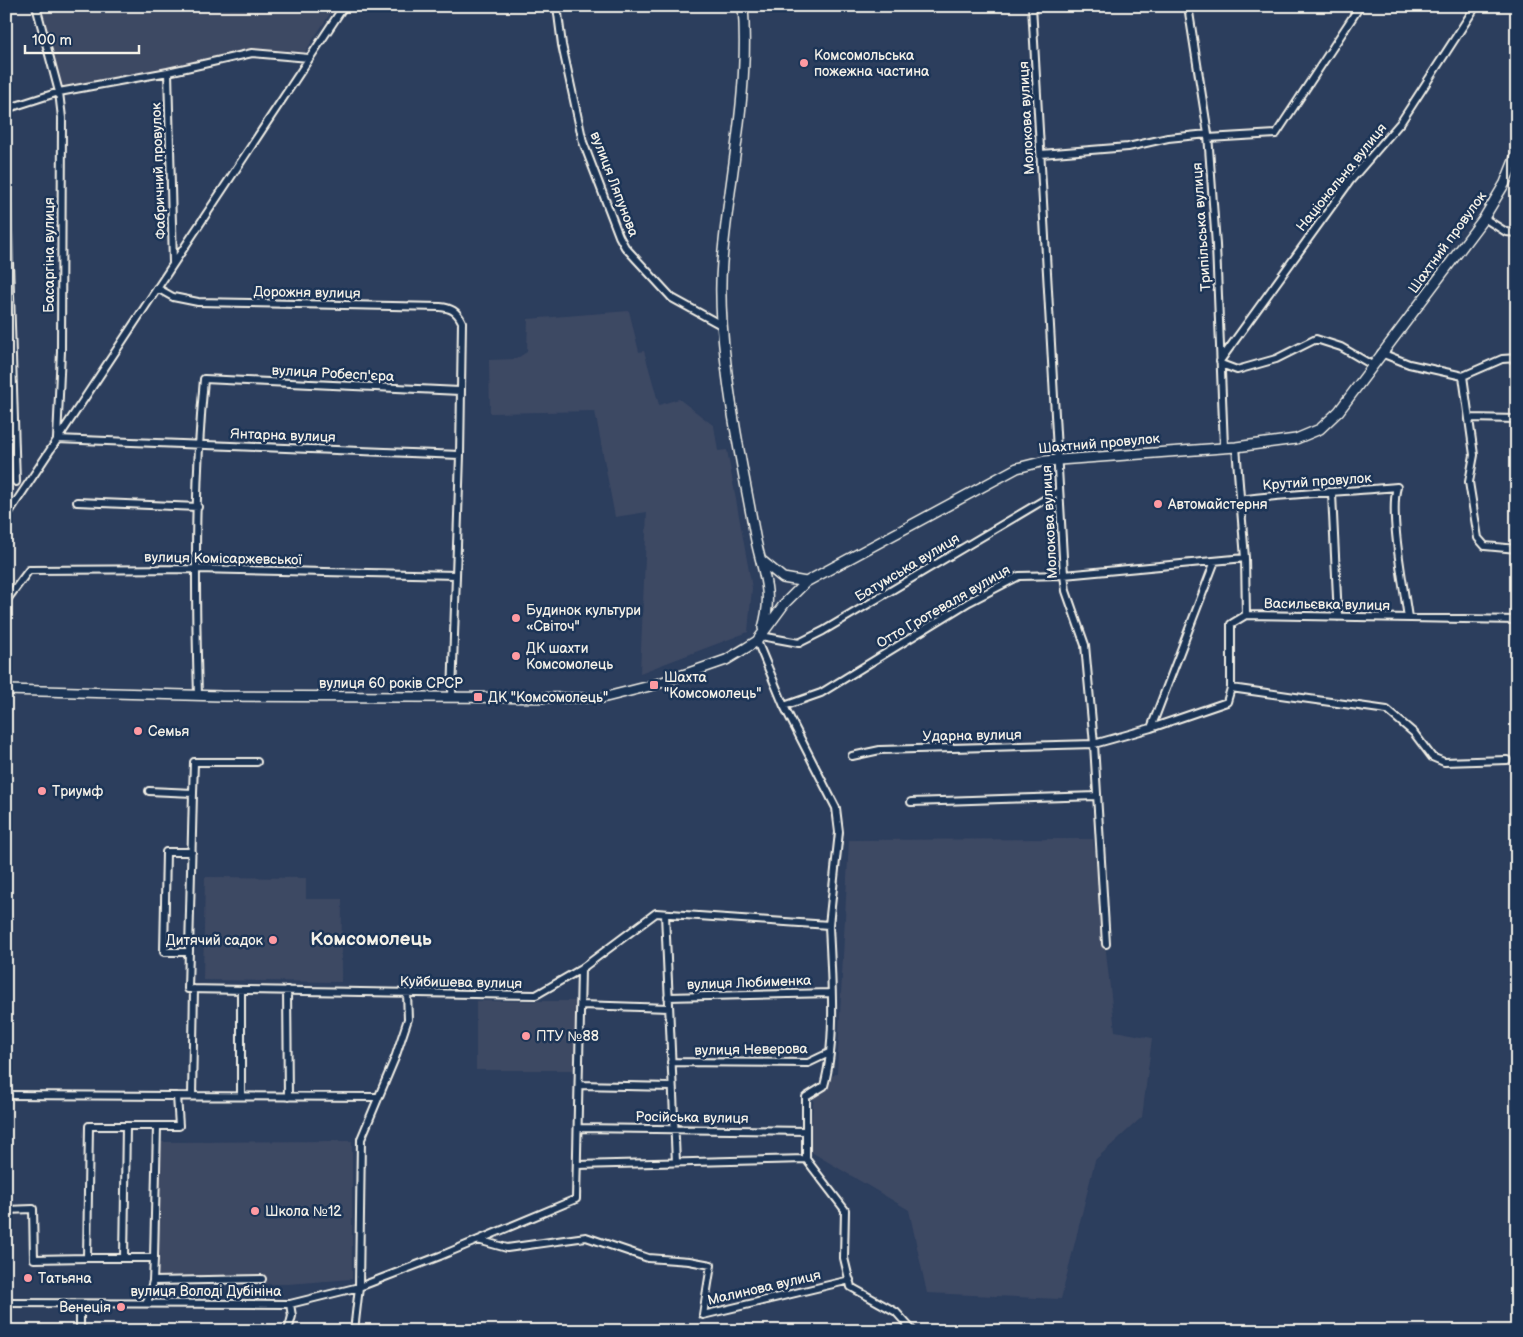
<svg xmlns="http://www.w3.org/2000/svg" width="1523" height="1337" font-family="'Balsamiq Sans',sans-serif">
  <style>
    .built { fill: #3e4964 }
    .lines { fill: none; stroke-linecap: round; stroke-linejoin: round }
    .street-casing { stroke: #f4f1e8; stroke-width: 10 }
    .secondary-casing { stroke: #f4f1e8; stroke-width: 12 }
    .street { stroke: #1d3557; stroke-width: 6 }
    .secondary { stroke: #1d3557; stroke-width: 9 }
    .poi-dot { fill: #ff9aa2; stroke: #1d3557; stroke-width: 2 }
    .labels { text-anchor: middle; stroke-width: 5; stroke-linejoin: round; paint-order: stroke }
    .poi-label { font-size: 14px; fill: #f4f1e8; stroke: #1d3557; text-anchor: start }
    .street-label { font-size: 14px; fill: #f4f1e8; stroke: #1d3557 }
    .district-label { font-size: 19px; font-weight: bold; fill: #f4f1e8; stroke: #1d3557 }
  </style>
  <rect width="100%" height="100%" fill="#2c3e5d"/>
  <filter id="ink" filterUnits="userSpaceOnUse"><feTurbulence type="fractalNoise" baseFrequency=".02" numOctaves="2"/><feDisplacementMap in="SourceGraphic" scale="10" xChannelSelector="R" yChannelSelector="G"/><feConvolveMatrix kernelMatrix="1 2 1 2 8 2 1 2 1" color-interpolation-filters="sRGB"/></filter>
  <g filter="url(#ink)">
    <path class="built" d="M 38,6 L 335,6 L 303,55 L 255,53 L 150,79 L 64,94 Z
      M 629,311 L 639,352 L 644,351 L 659,405 L 679,399 L 714,426 L 718,451 L 727,450 L 752,588 L 748,632 L 640,673 L 647,512 L 615,517 L 595,411 L 490,413 L 489,360 L 516,359 L 527,352 L 528,319 Z
      M 1093,839 L 1115,1031 L 1152,1038 L 1142,1117 L 1095,1160 L 1061,1299 L 927,1293 L 909,1210 L 808,1150 L 815,1088 L 837,1073 L 849,840 Z
      M 205,877 L 306,878 L 306,899 L 342,899 L 341,982 L 203,980 Z
      M 476,1001 L 577,1001 L 576,1070 L 476,1070 Z
      M 352,1141 L 352,1279 L 288,1284 L 155,1284 L 159,1142 Z"/>
    <g class="lines">
      <defs>
        <path id="street" d="M 36,6 L 59,92 L 62,118 L 61,351 L 57,439 L 460,455
          M 557,6 L 562,45 L 583,142 L 619,236 L 625,247 L 672,298 L 723,326
          M 1032,6 L 1064,575 L 1066,591 L 1085,645 L 1094,744 L 1106,944
          M 1188,6 L 1208,134 L 1216,245 L 1224,447
          M 168,72 L 252,53 L 309,58
          M 6,109 L 59,92 L 168,72 L 173,263
          M 1208,138 L 1276,134 L 1360,6
          M 1041,154 L 1128,147 L 1168,138 L 1208,134
          M 6,168 L 16,482
          M 1484,218 L 1506,232 L 1517,233
          M 157,288 L 173,297 L 198,302 L 440,307 C 451,308 457,311 462,322 L 460,455 L 452,696
          M 1381,353 L 1409,364 L 1463,376 L 1474,455 L 1469,482 L 1478,538 L 1485,546 L 1517,549
          M 1220,361 L 1350,181 L 1401,122 L 1476,6
          M 1221,364 L 1237,370 L 1276,359 L 1316,339 L 1341,347 L 1372,365
          M 1463,376 L 1502,359 L 1517,358
          M 1469,418 L 1517,419
          M 1236,447 L 1245,558 L 1246,615 L 1517,620
          M 1332,494 L 1338,617
          M 1239,500 C 1292,493 1344,492 1397,487 C 1389,514 1404,587 1408,618
          M 77,502 L 198,507
          M 6,517 L 344,6
          M 6,601 L 29,570 L 197,569 L 456,575
          M 761,636 L 799,643 L 823,631 L 1059,491
          M 1231,688 L 1387,710 L 1414,733 L 1432,757 L 1444,762 L 1507,760
          M 198,695 C 195,590 194,484 204,379 L 460,391
          M 784,706 L 821,693 L 969,602 L 1019,576 L 1064,575 L 1245,558
          M 1151,728 L 1227,702 L 1231,688 L 1231,624 L 1246,615
          M 852,756 L 880,750 L 1094,744 L 1151,728 L 1215,561
          M 149,791 L 193,793 L 194,762 L 257,762
          M 193,793 L 188,989 L 536,995 L 581,969 L 656,913 L 829,925 L 839,832 L 836,808 L 784,706 L 757,641
          M 911,802 L 1097,796
          M 665,914 L 676,1162
          M 189,952 L 164,952 L 166,852 L 192,852
          M 241,990 L 241,1096
          M 287,990 L 288,1097
          M 668,997 L 831,993
          M 581,1005 L 669,1008
          M 671,1062 L 808,1063 L 829,1053
          M 579,1085 L 672,1087
          M 6,1095 L 377,1097
          M 192,1096 L 194,989
          M 126,1126 L 124,1258 L 87,1258 L 89,1126 L 179,1126 L 177,1096
          M 578,1128 L 806,1131
          M 806,1159 L 845,1210 L 844,1258 L 851,1287 L 896,1312 L 913,1331
          M 577,1165 L 806,1159 L 806,1097 L 824,1086 C 837,1039 831,974 829,925
          M 6,1210 L 33,1209 L 34,1259 L 87,1258
          M 478,1240 L 507,1248 L 586,1237 L 648,1258 L 689,1261 L 711,1265 L 703,1315 L 850,1280
          M 124,1258 L 154,1258 L 157,1126
          M 153,1281 L 262,1279
          M 6,1303 L 290,1304 L 359,1287 L 440,1256 L 576,1199 L 581,969
          M 147,1303 L 153,1281 L 154,1258
          M 80,1331 L 80,1304
          M 288,1331 L 292,1316 L 290,1304
          M 354,1331 L 359,1287 L 361,1139 L 395,1058 L 408,1019 L 407,993"/>
        <path id="secondary" d="M 743,6 C 750,92 729,177 722,262 C 719,296 722,331 726,364 C 732,422 745,479 755,536 C 762,572 774,591 763,628
          M 761,560 L 783,578 L 806,582
          M 6,690 L 221,696 L 602,698 L 654,685 L 726,660 L 746,648 L 757,641 L 785,603 L 806,582 L 1017,468 L 1045,461 L 1236,447 L 1296,439 L 1320,429 L 1339,411 L 1484,218 L 1505,183 L 1517,153"/>
      </defs>
      <use href="#street" class="street-casing"/>
      <use href="#secondary" class="secondary-casing"/>
      <use href="#street" class="street"/>
      <use href="#secondary" class="secondary"/>
    </g>
  </g>
  <g class="poi-dot">
    <circle cx="804" cy="63" r="5"/>
    <circle cx="1158" cy="504" r="5"/>
    <circle cx="516" cy="618" r="5"/>
    <circle cx="516" cy="656" r="5"/>
    <rect x="649" y="680" width="10" height="10" rx="2.5"/>
    <rect x="473" y="692" width="10" height="10" rx="2.5"/>
    <circle cx="138" cy="731" r="5"/>
    <circle cx="42" cy="791" r="5"/>
    <circle cx="273" cy="940" r="5"/>
    <circle cx="526" cy="1036" r="5"/>
    <circle cx="255" cy="1211" r="5"/>
    <circle cx="28" cy="1278" r="5"/>
    <circle cx="121" cy="1307" r="5"/>
  </g>
  <g class="labels">
    <g class="poi-label">
      <text x="814" y="60">Комсомольська<tspan x="814" dy="16">пожежна частина</tspan></text>
      <text x="1168" y="509">Автомайстерня</text>
      <text x="526" y="615">Будинок культури<tspan x="526" dy="16">«Світоч"</tspan></text>
      <text x="526" y="653">ДК шахти<tspan x="526" dy="16">Комсомолець</tspan></text>
      <text x="664" y="682">Шахта<tspan x="664" dy="16">"Комсомолець"</tspan></text>
      <text x="488" y="702">ДК "Комсомолець"</text>
      <text x="148" y="736">Семья</text>
      <text x="52" y="796">Триумф</text>
      <text x="263" y="945" text-anchor="end">Дитячий садок</text>
      <text x="536" y="1041">ПТУ №88</text>
      <text x="265" y="1216">Школа №12</text>
      <text x="38" y="1283">Татьяна</text>
      <text x="111" y="1312" text-anchor="end">Венеція</text>
    </g>
    <g class="street-label">
      <text transform="translate(1026 118) rotate(-93)" y="5">Молокова вулиця</text>
      <text transform="translate(158 171) rotate(-92)" y="5">Фабричний провулок</text>
      <text transform="translate(1341 177) rotate(-51)" y="5">Національна вулиця</text>
      <text transform="translate(615 184) rotate(69)" y="5">вулиця Ляпунова</text>
      <text transform="translate(1201 227) rotate(-94)" y="5">Трипільська вулиця</text>
      <text transform="translate(1447 242) rotate(-54)" y="5">Шахтний провулок</text>
      <text transform="translate(49 255) rotate(-90)" y="5">Басаргіна вулиця</text>
      <text transform="translate(307 292) rotate(1)" y="5">Дорожня вулиця</text>
      <text transform="translate(333 373) rotate(3)" y="5">вулиця Робесп'єра</text>
      <text transform="translate(283 435) rotate(2)" y="5">Янтарна вулиця</text>
      <text transform="translate(1099 443) rotate(-5)" y="5">Шахтний провулок</text>
      <text transform="translate(1317 481) rotate(-4)" y="5">Крутий провулок</text>
      <text transform="translate(1049 522) rotate(-93)" y="5">Молокова вулиця</text>
      <text transform="translate(223 558) rotate(1)" y="5">вулиця Комісаржевської</text>
      <text transform="translate(907 567) rotate(-31)" y="5">Батумська вулиця</text>
      <text transform="translate(1327 604) rotate(1)" y="5">Васильєвка вулиця</text>
      <text transform="translate(943 606) rotate(-30)" y="5">Отто Гротеваля вулиця</text>
      <text x="391" y="688">вулиця 60 років СРСР</text>
      <text transform="translate(972 735) rotate(-1)" y="5">Ударна вулиця</text>
      <text transform="translate(461 982) rotate(1)" y="5">Куйбишева вулиця</text>
      <text transform="translate(749 982) rotate(-2)" y="5">вулиця Любименка</text>
      <text transform="translate(751 1049) rotate(-1)" y="5">вулиця Неверова</text>
      <text transform="translate(692 1117) rotate(1)" y="5">Російська вулиця</text>
      <text transform="translate(764 1287) rotate(-13)" y="5">Малинова вулиця</text>
      <text x="206" y="1296">вулиця Володі Дубініна</text>
    </g>
    <g class="district-label">
      <text x="371" y="945">Комсомолець</text>
    </g>
  </g>
  <rect width="1523" height="1337" fill="none" stroke="#1d3557" stroke-width="25"/>
  <rect x="12" y="12" width="1498" height="1312" fill="none" stroke="#f4f1e8" stroke-width="2" filter="url(#ink)"/>
  <path d="M25 45v8h114v-8" fill="none" stroke="#f4f1e8" stroke-width="2.5"/>
  <text x="32" y="45" font-size="15" fill="#f4f1e8" stroke="#1d3557" stroke-width="4" paint-order="stroke">100 m</text>
</svg>
